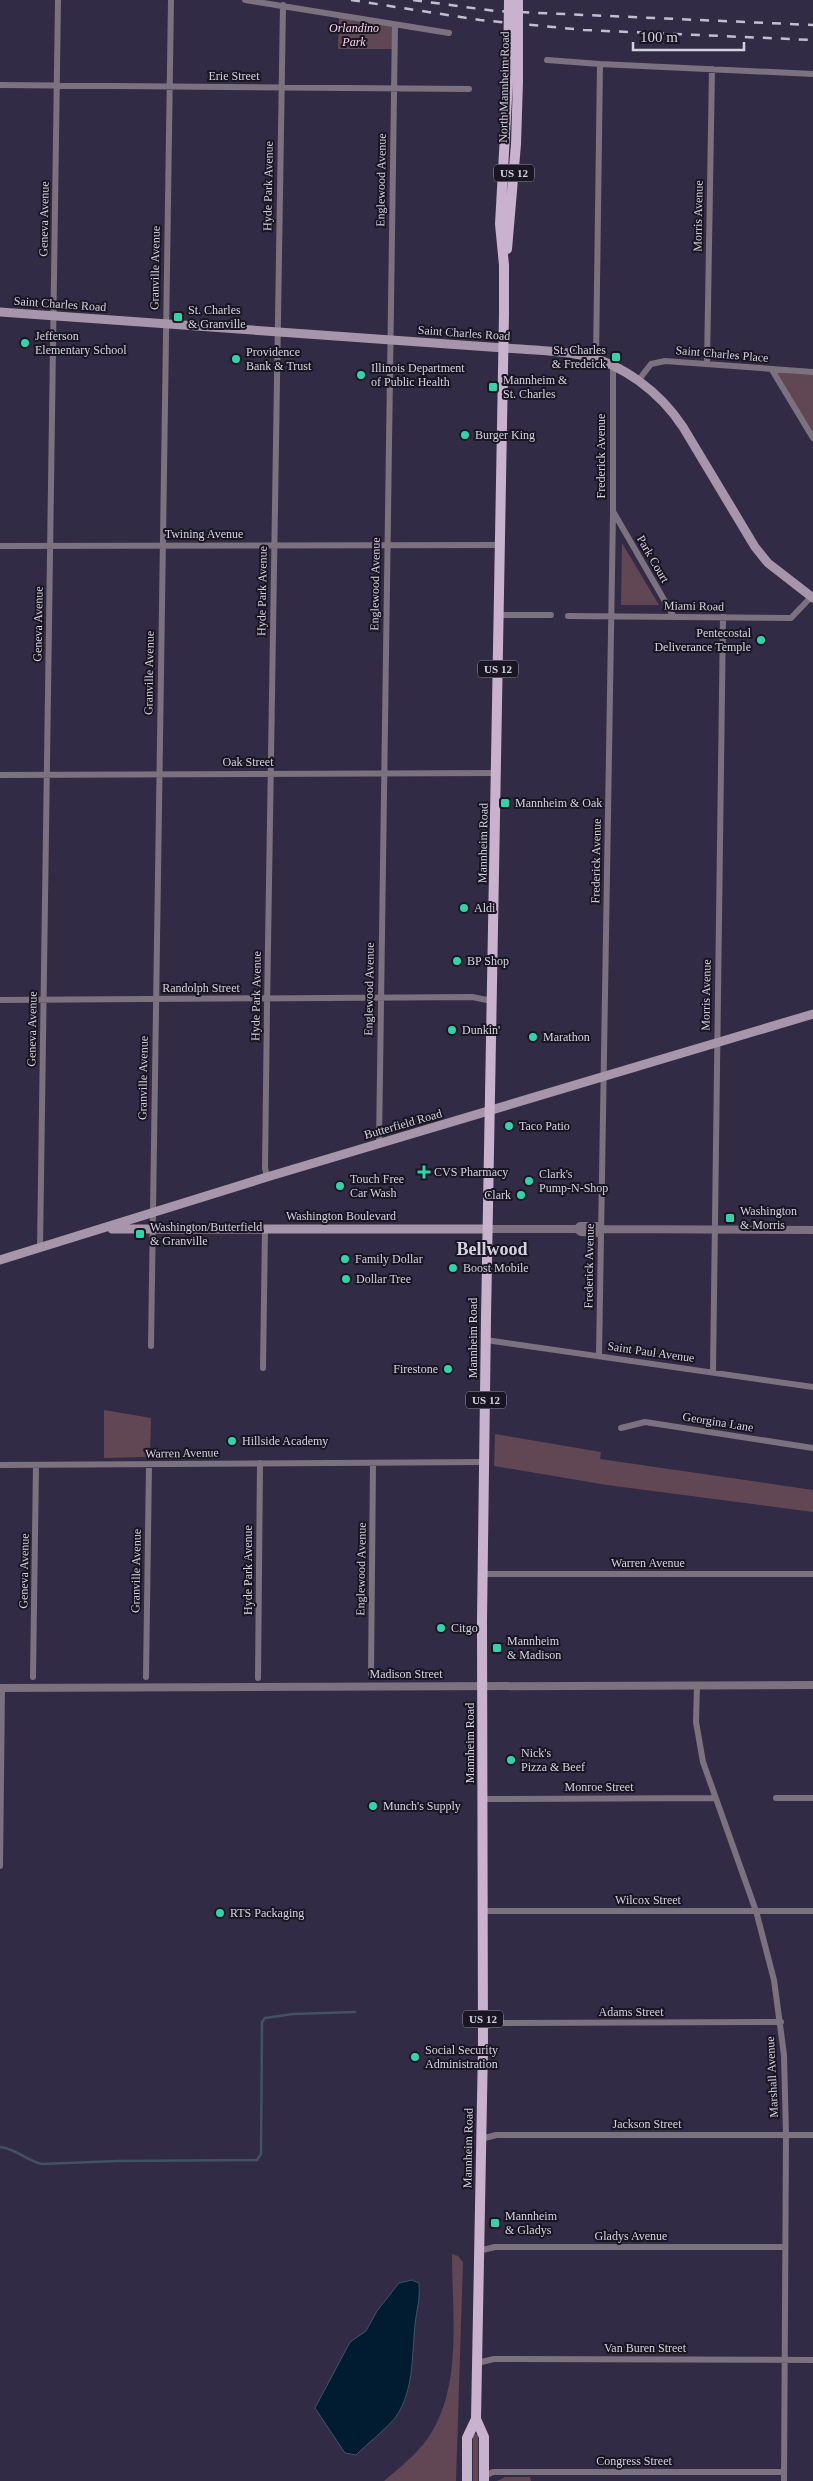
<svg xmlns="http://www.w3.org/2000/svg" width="813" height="2481" font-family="'Times New Roman',serif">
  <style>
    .green { fill: #614654 }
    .water { fill: #011c31; stroke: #415266 }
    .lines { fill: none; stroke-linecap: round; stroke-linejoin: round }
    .stream { stroke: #415266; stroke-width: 2.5 }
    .minor { stroke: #7c717e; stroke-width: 6 }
    .tertiary { stroke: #7c717e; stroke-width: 8 }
    .secondary { stroke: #a796ab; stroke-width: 9 }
    .primary { stroke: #c8b2cd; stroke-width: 10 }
    .rail { stroke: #c2bed0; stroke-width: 2.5; stroke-dasharray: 9 9; stroke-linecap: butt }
    .primary-bridge { stroke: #c8b2cd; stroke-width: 10 }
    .poi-dot { fill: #2fd4aa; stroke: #191622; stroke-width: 2 }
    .labels { text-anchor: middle; stroke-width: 4; stroke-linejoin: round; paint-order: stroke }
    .shield { fill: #191622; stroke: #9d99a8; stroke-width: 1 }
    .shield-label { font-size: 11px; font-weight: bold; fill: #d5d1e2 }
    .park-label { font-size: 12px; font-style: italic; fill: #fcd5e9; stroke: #191622 }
    .street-label { font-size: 12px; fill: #d5d1e2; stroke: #191622 }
    .poi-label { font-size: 12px; fill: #d5d1e2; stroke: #191622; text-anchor: start }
    .district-label { font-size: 18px; font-weight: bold; fill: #d5d1e2; stroke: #191622 }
  </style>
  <rect width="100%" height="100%" fill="#322b45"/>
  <path class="green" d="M 339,18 L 396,26 L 395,49 L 338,49 Z
    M 775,371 L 813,374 L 813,434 Z
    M 622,543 L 659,605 L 621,605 Z
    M 104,1410 L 151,1418 L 150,1457 L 104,1458 Z
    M 495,1434 L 601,1452 L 600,1459 L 813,1490 L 813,1512 L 607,1485 L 494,1466 Z
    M 452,2254 L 458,2256 L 463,2262 L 456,2481 L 384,2481 C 399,2468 416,2455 428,2438 C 463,2387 452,2314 452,2254 Z
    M 473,2434 L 478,2434 L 478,2481 L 473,2481 Z
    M 505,2477 L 530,2477 L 531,2481 L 497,2481 Z"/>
  <path class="water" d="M 412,2280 L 419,2283 C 420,2298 418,2304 416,2317 C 411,2350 416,2389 395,2418 C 384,2431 368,2443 356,2455 L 345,2453 L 315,2408 L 350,2342 L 366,2331 L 377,2311 L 399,2283 Z"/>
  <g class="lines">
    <path class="stream" d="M 0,2147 C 15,2148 27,2161 42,2164 L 117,2161 L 257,2160 L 261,2154 L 262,2022 L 265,2018 L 293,2014 L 355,2012"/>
    <path class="minor" d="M 245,0 L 449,33
      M 547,60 L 600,64 L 813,74
      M 0,85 L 469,89
      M 596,359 L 600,64
      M 707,364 L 712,69
      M 772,370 L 813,438
      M 638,381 L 651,364 L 665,361 L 813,372
      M 614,513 L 674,617
      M 0,546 L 499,545
      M 498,615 L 551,615
      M 568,616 L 791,618 L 811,597
      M 0,775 L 496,773
      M 0,1000 L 472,997 L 492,1001
      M 379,1144 L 395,25
      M 267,1177 L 265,1168 L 267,1008 L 283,5
      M 40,1248 L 58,0
      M 486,1340 L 813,1387
      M 151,1346 L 171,0
      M 599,1356 L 613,512 L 613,366
      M 263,1368 L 265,1229
      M 713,1372 L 723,617
      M 621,1428 L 645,1422 L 813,1448
      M 0,1465 L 484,1462
      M 483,1574 L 813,1574
      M 371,1674 L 373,1463
      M 33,1677 L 36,1465
      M 146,1677 L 149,1465
      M 258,1678 L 260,1463
      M 697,1685 L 696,1722 L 703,1762 L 756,1911 L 774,1980 L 784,2055 L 786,2135 L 784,2481
      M 776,1798 L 813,1798
      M 483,1799 L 714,1798
      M 0,1866 L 2,1688
      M 483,1911 L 813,1911
      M 483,2027 L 497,2023 L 781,2022
      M 481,2139 L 496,2135 L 813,2135
      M 478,2251 L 495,2247 L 785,2247
      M 477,2363 L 494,2359 L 813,2360
      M 484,2476 L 493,2472 L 784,2472"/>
    <path class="tertiary" d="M 487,1229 L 577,1229 L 581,1232 L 598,1233 L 601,1229
      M 577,1229 L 580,1226 L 597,1226 L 601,1229 L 813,1230
      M 0,1688 L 813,1685"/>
    <path class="secondary" d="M 0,312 L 504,348 C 529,350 556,350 581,355 C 622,363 660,392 683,427 L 755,547 L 768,563 L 813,598
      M 112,1229 L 487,1229
      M 0,1260 L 267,1177 L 813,1014"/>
    <path class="primary" d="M 507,249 L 516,144 L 518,81
      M 476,2419 L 484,2437 L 484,2481
      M 467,2481 L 467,2438 L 476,2419 L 483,2047 L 482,1621 L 486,1318 L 504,314 L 504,265 L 500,224 L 508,81"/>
    <path class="rail" d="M 351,0 L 480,20 L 584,30 L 813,40
      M 413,0 L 495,11 L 813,25"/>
    <path class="primary-bridge" d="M 508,81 L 509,0
      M 518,81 L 518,0"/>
  </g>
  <g class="poi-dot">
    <rect x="173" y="312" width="10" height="10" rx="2.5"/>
    <circle cx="25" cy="343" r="5"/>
    <rect x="611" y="352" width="10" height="10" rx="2.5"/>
    <circle cx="236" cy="359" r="5"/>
    <circle cx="361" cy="375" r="5"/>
    <rect x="488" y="382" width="10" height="10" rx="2.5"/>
    <circle cx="465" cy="435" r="5"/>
    <circle cx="761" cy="640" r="5"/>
    <rect x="500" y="798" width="10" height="10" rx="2.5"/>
    <circle cx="464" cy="908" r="5"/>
    <circle cx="457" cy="961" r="5"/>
    <circle cx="452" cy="1030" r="5"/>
    <circle cx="533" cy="1037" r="5"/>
    <circle cx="509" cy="1126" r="5"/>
    <path d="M421.5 1164.5h5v5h5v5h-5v5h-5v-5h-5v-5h5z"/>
    <circle cx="529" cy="1181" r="5"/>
    <circle cx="340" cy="1186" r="5"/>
    <circle cx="521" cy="1195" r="5"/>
    <rect x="725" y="1213" width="10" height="10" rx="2.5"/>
    <rect x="135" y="1229" width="10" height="10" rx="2.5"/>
    <circle cx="345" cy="1259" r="5"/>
    <circle cx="453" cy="1268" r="5"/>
    <circle cx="346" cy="1279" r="5"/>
    <circle cx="448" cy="1369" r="5"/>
    <circle cx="232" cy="1441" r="5"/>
    <circle cx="441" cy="1628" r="5"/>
    <rect x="492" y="1643" width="10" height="10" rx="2.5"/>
    <circle cx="511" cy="1760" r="5"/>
    <circle cx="373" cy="1806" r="5"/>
    <circle cx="220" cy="1913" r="5"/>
    <circle cx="415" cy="2057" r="5"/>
    <rect x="490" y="2218" width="10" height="10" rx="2.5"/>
  </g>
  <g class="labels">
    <g class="shield">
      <rect x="494" y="164.5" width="40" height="17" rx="4"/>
      <rect x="478" y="660.5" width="40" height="17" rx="4"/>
      <rect x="466" y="1391.5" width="40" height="17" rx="4"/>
      <rect x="463" y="2010.5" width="40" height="17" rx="4"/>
    </g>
    <g class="shield-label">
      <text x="514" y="177">US 12</text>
      <text x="498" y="673">US 12</text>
      <text x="486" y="1404">US 12</text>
      <text x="483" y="2023">US 12</text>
    </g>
    <g class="park-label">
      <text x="354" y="32">Orlandino<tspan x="354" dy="14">Park</tspan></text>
    </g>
    <g class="street-label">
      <text x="234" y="80">Erie Street</text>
      <text transform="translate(504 87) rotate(-89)" y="4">North Mannheim Road</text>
      <text transform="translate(381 180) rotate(-89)" y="4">Englewood Avenue</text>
      <text transform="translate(268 186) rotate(-89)" y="4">Hyde Park Avenue</text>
      <text transform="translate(698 216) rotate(-89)" y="4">Morris Avenue</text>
      <text transform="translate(44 219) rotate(-89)" y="4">Geneva Avenue</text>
      <text transform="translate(155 268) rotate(-89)" y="4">Granville Avenue</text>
      <text transform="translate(60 304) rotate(4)" y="4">Saint Charles Road</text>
      <text transform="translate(464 333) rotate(4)" y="4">Saint Charles Road</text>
      <text transform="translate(722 354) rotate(5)" y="4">Saint Charles Place</text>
      <text transform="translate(601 456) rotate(-90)" y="4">Frederick Avenue</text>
      <text x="204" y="538">Twining Avenue</text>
      <text transform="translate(653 559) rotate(60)" y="4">Park Court</text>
      <text transform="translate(375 584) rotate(-89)" y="4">Englewood Avenue</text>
      <text transform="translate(262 591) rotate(-89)" y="4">Hyde Park Avenue</text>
      <text transform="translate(694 606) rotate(1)" y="4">Miami Road</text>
      <text transform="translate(38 624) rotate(-89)" y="4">Geneva Avenue</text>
      <text transform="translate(149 673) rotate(-89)" y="4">Granville Avenue</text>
      <text x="248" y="766">Oak Street</text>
      <text transform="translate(483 843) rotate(-89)" y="4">Mannheim Road</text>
      <text transform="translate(596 861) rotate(-89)" y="4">Frederick Avenue</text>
      <text x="201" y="992">Randolph Street</text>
      <text transform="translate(369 989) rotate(-89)" y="4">Englewood Avenue</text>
      <text transform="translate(706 995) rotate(-89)" y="4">Morris Avenue</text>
      <text transform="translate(256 996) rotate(-89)" y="4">Hyde Park Avenue</text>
      <text transform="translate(32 1029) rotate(-89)" y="4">Geneva Avenue</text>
      <text transform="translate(143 1078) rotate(-89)" y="4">Granville Avenue</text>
      <text transform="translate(403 1124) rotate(-16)" y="4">Butterfield Road</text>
      <text x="341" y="1220">Washington Boulevard</text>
      <text transform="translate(589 1266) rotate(-89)" y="4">Frederick Avenue</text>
      <text transform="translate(473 1338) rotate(-90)" y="4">Mannheim Road</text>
      <text transform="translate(651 1352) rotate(8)" y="4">Saint Paul Avenue</text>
      <text transform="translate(718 1422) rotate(9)" y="4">Georgina Lane</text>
      <text transform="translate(182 1453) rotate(-1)" y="4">Warren Avenue</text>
      <text x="648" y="1567">Warren Avenue</text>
      <text transform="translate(361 1569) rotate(-89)" y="4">Englewood Avenue</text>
      <text transform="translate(248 1570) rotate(-90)" y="4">Hyde Park Avenue</text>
      <text transform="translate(24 1571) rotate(-89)" y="4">Geneva Avenue</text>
      <text transform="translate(136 1571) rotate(-89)" y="4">Granville Avenue</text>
      <text x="406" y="1678">Madison Street</text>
      <text transform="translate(470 1743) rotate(-90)" y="4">Mannheim Road</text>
      <text x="599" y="1791">Monroe Street</text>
      <text x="648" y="1904">Wilcox Street</text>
      <text x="631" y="2016">Adams Street</text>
      <text transform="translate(772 2077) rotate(-93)" y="4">Marshall Avenue</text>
      <text x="647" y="2128">Jackson Street</text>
      <text transform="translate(468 2148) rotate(-89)" y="4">Mannheim Road</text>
      <text x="631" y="2240">Gladys Avenue</text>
      <text x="645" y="2352">Van Buren Street</text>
      <text x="634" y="2465">Congress Street</text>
    </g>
    <g class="poi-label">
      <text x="188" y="314">St. Charles<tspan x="188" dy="14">&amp; Granville</tspan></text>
      <text x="35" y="340">Jefferson<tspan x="35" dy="14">Elementary School</tspan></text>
      <text x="606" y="354" text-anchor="end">St. Charles<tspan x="606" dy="14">&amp; Fredeick</tspan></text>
      <text x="246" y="356">Providence<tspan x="246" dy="14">Bank &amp; Trust</tspan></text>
      <text x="371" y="372">Illinois Department<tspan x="371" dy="14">of Public Health</tspan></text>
      <text x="503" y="384">Mannheim &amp;<tspan x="503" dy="14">St. Charles</tspan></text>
      <text x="475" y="439">Burger King</text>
      <text x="751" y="637" text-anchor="end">Pentecostal<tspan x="751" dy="14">Deliverance Temple</tspan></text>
      <text x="515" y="807">Mannheim &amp; Oak</text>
      <text x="474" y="912">Aldi</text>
      <text x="467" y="965">BP Shop</text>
      <text x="462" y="1034">Dunkin'</text>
      <text x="543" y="1041">Marathon</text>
      <text x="519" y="1130">Taco Patio</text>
      <text x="434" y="1176">CVS Pharmacy</text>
      <text x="539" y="1178">Clark's<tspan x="539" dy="14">Pump-N-Shop</tspan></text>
      <text x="350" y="1183">Touch Free<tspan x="350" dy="14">Car Wash</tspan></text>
      <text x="511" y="1199" text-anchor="end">Clark</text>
      <text x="740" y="1215">Washington<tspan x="740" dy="14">&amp; Morris</tspan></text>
      <text x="150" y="1231">Washington/Butterfield<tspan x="150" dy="14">&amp; Granville</tspan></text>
      <text x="355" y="1263">Family Dollar</text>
      <text x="463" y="1272">Boost Mobile</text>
      <text x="356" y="1283">Dollar Tree</text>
      <text x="438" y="1373" text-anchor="end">Firestone</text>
      <text x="242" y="1445">Hillside Academy</text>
      <text x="451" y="1632">Citgo</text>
      <text x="507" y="1645">Mannheim<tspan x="507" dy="14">&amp; Madison</tspan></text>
      <text x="521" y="1757">Nick's<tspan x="521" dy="14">Pizza &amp; Beef</tspan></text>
      <text x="383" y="1810">Munch's Supply</text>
      <text x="230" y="1917">RTS Packaging</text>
      <text x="425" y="2054">Social Security<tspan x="425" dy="14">Administration</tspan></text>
      <text x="505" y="2220">Mannheim<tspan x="505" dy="14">&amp; Gladys</tspan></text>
    </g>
    <g class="district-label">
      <text x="492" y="1255">Bellwood</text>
    </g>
  </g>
  <path d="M633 42v8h111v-8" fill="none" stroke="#d5d1e2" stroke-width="2.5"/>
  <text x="640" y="42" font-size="15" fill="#d5d1e2" stroke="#191622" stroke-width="4" paint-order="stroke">100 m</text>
</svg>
